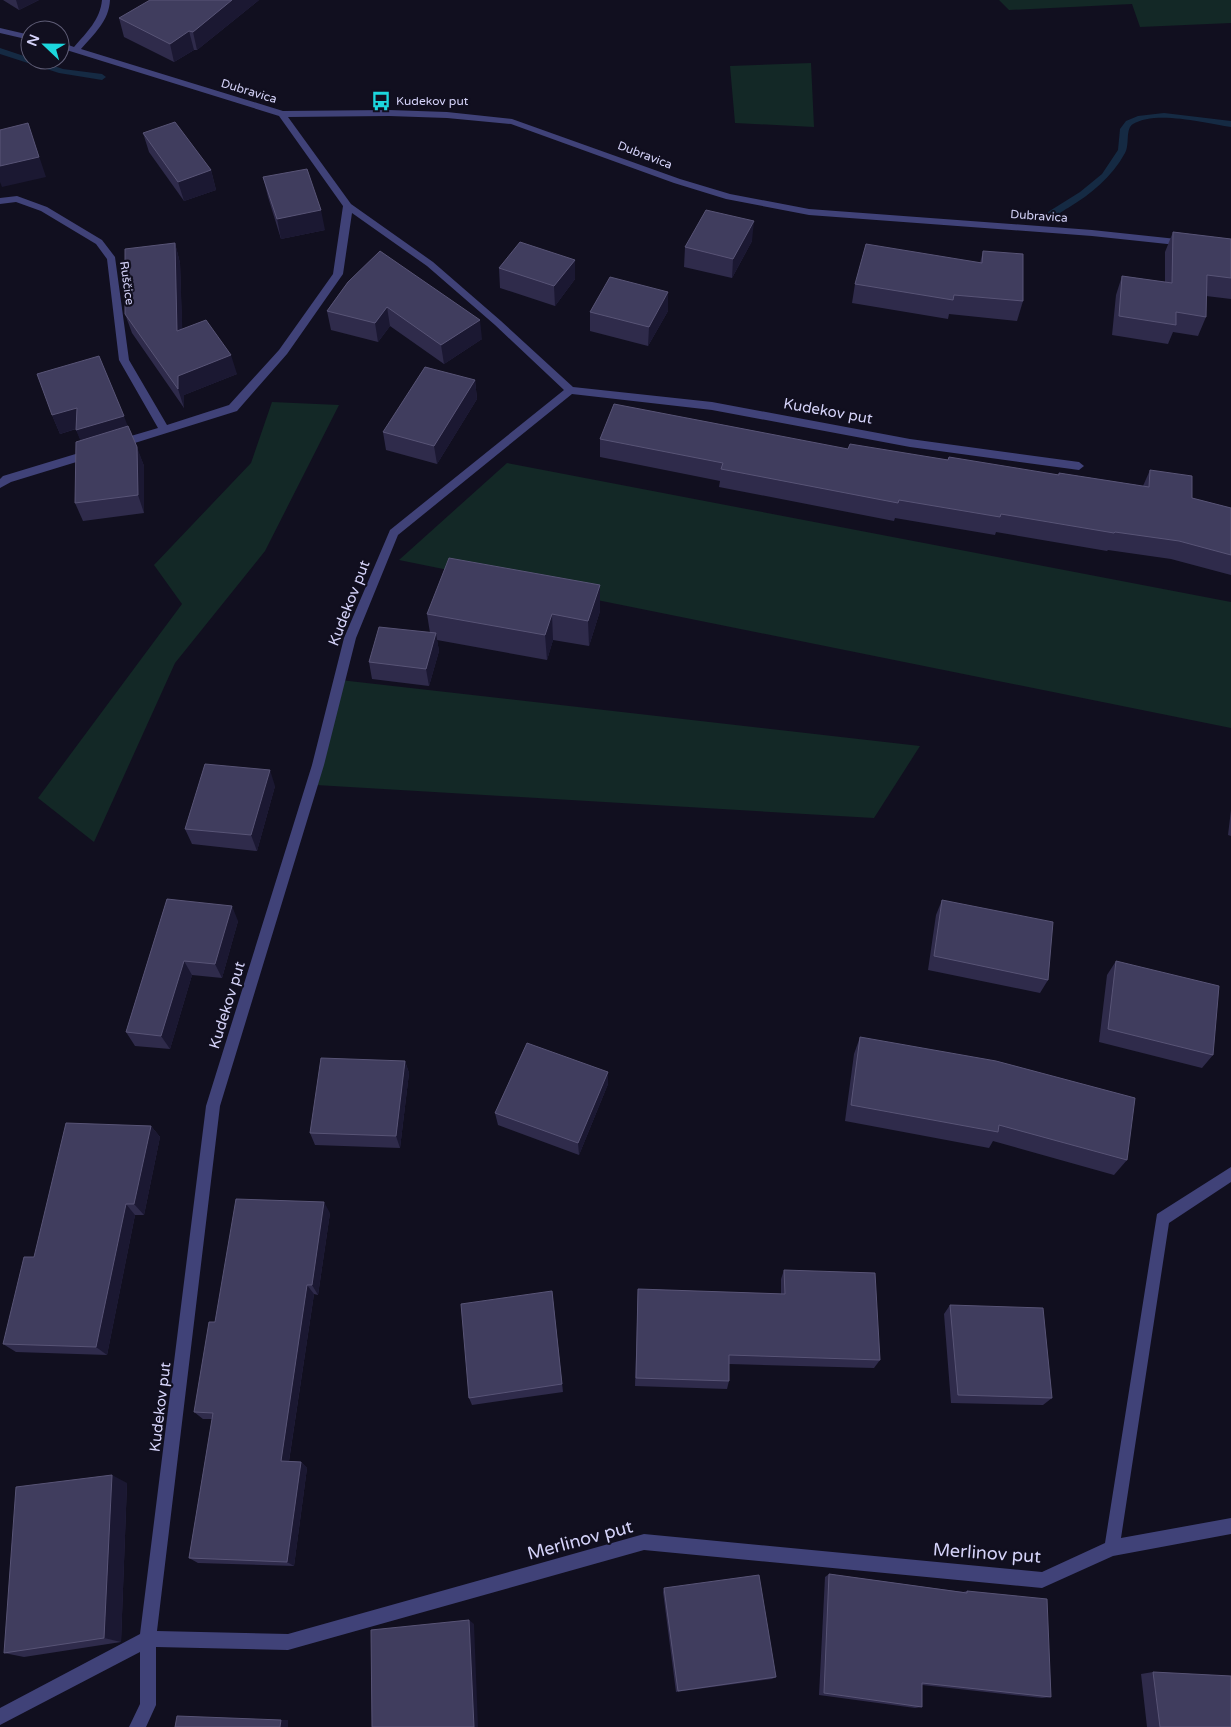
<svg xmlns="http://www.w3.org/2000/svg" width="1231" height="1727" font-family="'Varela Round',sans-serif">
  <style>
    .green { fill: #132826 }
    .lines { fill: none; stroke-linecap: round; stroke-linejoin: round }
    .stream { fill: #152a43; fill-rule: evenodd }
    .minor { fill: #404278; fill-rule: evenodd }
    .wall { fill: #2f2b4b }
    .shaded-wall { fill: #1b1832 }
    .building { fill: #403d5e; stroke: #585476 }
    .labels { text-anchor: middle; stroke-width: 4.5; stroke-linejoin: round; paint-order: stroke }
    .far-street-label { font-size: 12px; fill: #d5d3f9; stroke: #110f1f }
    .far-poi-label { font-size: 12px; fill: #d5d3f9; stroke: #110f1f; text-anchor: start }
    .street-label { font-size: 15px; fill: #d5d3f9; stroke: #110f1f }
    .near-street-label { font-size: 18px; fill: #d5d3f9; stroke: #110f1f }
  </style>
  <rect width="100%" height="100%" fill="#110f1f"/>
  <path class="green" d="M 999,0 L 1231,0 L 1231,23 L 1140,27 L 1132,4 L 1009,10 Z
    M 811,63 L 814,127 L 735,123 L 730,66 Z
    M 272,402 L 339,405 L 265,551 L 175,663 L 94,842 L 38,798 L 182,604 L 154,565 L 251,463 Z
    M 507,463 L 1231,602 L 1231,728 L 399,560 Z
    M 340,680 L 920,746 L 874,818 L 316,785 Z"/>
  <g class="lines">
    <path class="stream" d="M 0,48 L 30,58 L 30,60 L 36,60 L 63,69 L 102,74 L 106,77 L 102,80 L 59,73 L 0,54 Z
      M 1164,113 L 1231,121 L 1231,127 C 1206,123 1155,110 1133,124 C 1125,129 1130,145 1125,153 C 1112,177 1091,194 1068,208 C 1062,211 1055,218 1048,216 L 1048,212 L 1080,192 L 1102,174 L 1118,150 L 1120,129 L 1126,121 L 1138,116 Z"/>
    <path class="minor" d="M 102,0 L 110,0 C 109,21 94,34 81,49 L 283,111 L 389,110 L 447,112 L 512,119 L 680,179 L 730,194 L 809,209 L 1092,230 L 1186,240 L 1191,243 L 1186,246 L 1092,236 L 809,215 L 726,199 L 674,183 L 511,124 L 447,118 L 389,116 L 288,117 L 351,204 L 433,262 L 501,321 L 573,387 L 712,402 L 910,439 L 1079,462 L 1084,466 L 1079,470 L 910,447 L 712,410 L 572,394 L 398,535 L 356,638 L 324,765 L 220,1106 L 157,1631 L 288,1634 L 644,1534 L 1042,1572 L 1105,1543 L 1157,1214 L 1231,1167 L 1231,1182 L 1169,1223 L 1121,1538 L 1231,1518 L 1231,1534 L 1113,1556 L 1042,1588 L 644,1550 L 288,1650 L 156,1647 L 156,1705 L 146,1727 L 129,1727 L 140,1704 L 140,1652 L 0,1725 L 0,1708 L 140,1634 L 206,1106 L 312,765 L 344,638 L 390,530 L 564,390 L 495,325 L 427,266 L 352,213 L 343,274 L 287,354 L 237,411 L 122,447 L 114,447 L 113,444 L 114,441 L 158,428 L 119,360 L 107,259 L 96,244 L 41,211 L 16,202 L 0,204 L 0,198 L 17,196 L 47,207 L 102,240 L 115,257 L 129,360 L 167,425 L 229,405 L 279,350 L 333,274 L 343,206 L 279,116 L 60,48 L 60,42 L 74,47 C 87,32 100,20 102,0 Z
      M 0,28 L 30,35 L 30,40 L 0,33 Z
      M 92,449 L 97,453 L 96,456 L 11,482 L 0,488 L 0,479 L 3,476 Z"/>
  </g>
  <path class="wall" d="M 3,0 L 39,0 L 19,10 Z
    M 259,0 L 197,50 L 194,50 L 174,62 L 124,37 L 119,18 Z
    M 143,133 L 211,170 L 216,190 L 184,201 L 149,152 Z
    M 263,177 L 325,230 L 281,239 L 268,197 Z
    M 1173,232 L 1231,239 L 1231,299 L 1206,296 L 1206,317 L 1198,336 L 1173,332 L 1168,344 L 1112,335 L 1116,295 L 1122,276 L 1165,282 L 1165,252 Z
    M 752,241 L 732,278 L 684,267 L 685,247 Z
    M 175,243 L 180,263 L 182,329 L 237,374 L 184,395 L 184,408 L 132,333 L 125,314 Z
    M 983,251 L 1023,301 L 1017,321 L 949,314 L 948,319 L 852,303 L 855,284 L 980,263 Z
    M 575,260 L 575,279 L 555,306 L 500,288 L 499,268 Z
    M 348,282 L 482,339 L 444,364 L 390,326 L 378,342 L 331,330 L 327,311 Z
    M 668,311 L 648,346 L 590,331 L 590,312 Z
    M 475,380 L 477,399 L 437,464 L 386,450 L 383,432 Z
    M 52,415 L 128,426 L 144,466 L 144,513 L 83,521 L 75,503 L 81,441 L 76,429 L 60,434 Z
    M 600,439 L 848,449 L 948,460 L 1058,475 L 1059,473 L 1143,486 L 1150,470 L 1192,498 L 1231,508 L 1231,575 L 1171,559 L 1108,550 L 1107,551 L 996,532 L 995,535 L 895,518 L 894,521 L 719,487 L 720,481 L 600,457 Z
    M 600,611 L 589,646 L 553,640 L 547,660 L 437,640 L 439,651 L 429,686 L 372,679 L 369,662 L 430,633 L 427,614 Z
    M 275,786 L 257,851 L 192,844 L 185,829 Z
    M 1231,810 L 1231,836 L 1228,835 Z
    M 167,899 L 238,921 L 222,978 L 192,975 L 170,1049 L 135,1046 L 126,1032 Z
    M 942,900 L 1048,980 L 1040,993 L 928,970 L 936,915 Z
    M 1116,961 L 1213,1055 L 1202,1068 L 1099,1042 L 1107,975 Z
    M 860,1037 L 1127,1160 L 1114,1175 L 993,1141 L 989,1148 L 845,1121 L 854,1054 Z
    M 405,1061 L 409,1073 L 400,1148 L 315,1145 L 310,1133 Z
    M 608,1072 L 608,1084 L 579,1155 L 498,1125 L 495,1113 Z
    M 151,1126 L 160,1137 L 144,1215 L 135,1215 L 107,1355 L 16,1352 L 3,1344 L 34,1257 Z
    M 330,1213 L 318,1295 L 314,1294 L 289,1461 L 301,1462 L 307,1468 L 294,1566 L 198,1563 L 189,1558 L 212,1419 L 203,1419 L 194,1412 L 215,1322 Z
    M 784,1270 L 880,1360 L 874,1368 L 729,1364 L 729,1381 L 727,1389 L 635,1386 L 638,1289 L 781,1294 L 781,1279 Z
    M 552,1291 L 563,1392 L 472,1405 L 469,1398 Z
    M 950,1305 L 1052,1398 L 1043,1405 L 951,1403 L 944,1314 Z
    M 127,1483 L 121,1642 L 24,1657 L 4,1653 Z
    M 829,1574 L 963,1592 L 967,1591 L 1051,1697 L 1042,1698 L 922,1685 L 922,1707 L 915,1708 L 819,1695 L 825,1577 Z
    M 664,1588 L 776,1677 L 772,1679 L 676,1692 L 663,1592 Z
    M 1153,1672 L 1231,1727 L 1147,1727 L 1141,1674 Z"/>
  <path class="shaded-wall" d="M 16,0 L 39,0 L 19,10 Z
    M 232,0 L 259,0 L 197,50 L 193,32 Z
    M 189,31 L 194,50 L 174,62 L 170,44 Z
    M 28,123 L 46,177 L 2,187 L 0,182 L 0,166 Z
    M 211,170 L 216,190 L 184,201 L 178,182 Z
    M 321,210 L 325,230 L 281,239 L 277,219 Z
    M 754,221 L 752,241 L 732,278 L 733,259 Z
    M 175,243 L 180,263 L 183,350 L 177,331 Z
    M 575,260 L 575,279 L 555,306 L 554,286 Z
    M 668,292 L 668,311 L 648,346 L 649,327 Z
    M 387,307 L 390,326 L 378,342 L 375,323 Z
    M 480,320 L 482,339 L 444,364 L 441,345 Z
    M 231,355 L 237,374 L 184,395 L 184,408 L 178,389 L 178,376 Z
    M 475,380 L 477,399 L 437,464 L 434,446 Z
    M 77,408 L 84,426 L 60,434 L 52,415 Z
    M 124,416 L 131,435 L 84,449 L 76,430 Z
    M 137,447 L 144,466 L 144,513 L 138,495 Z
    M 600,585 L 600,611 L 589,646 L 588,621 Z
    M 552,614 L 553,640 L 547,660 L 545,635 Z
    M 436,633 L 439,651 L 429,686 L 426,669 Z
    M 270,770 L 275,786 L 257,851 L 251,835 Z
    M 232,906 L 238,921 L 222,978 L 215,964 Z
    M 184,961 L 192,975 L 170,1049 L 161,1036 Z
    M 405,1061 L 409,1073 L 400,1148 L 396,1136 Z
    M 608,1072 L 608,1084 L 579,1155 L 578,1143 Z
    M 151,1126 L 160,1137 L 144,1215 L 134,1204 Z
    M 324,1202 L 330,1213 L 318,1295 L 312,1285 Z
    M 126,1204 L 135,1215 L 107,1355 L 96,1347 Z
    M 307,1285 L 314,1294 L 288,1467 L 281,1461 Z
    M 301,1462 L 307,1468 L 294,1566 L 287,1562 Z
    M 112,1475 L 127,1483 L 121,1642 L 104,1638 Z
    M 469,1620 L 474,1624 L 478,1727 L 474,1727 Z
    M 281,1720 L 288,1720 L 288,1727 L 280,1727 Z"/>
  <path class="building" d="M 150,0 L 232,0 L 193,32 L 189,31 L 170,44 L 119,18 Z
    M 175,122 L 211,170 L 178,182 L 143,133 Z
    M 28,123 L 39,157 L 0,166 L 0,130 Z
    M 307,169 L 321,210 L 277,219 L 263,177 Z
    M 706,210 L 754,221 L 733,259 L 685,247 Z
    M 1173,232 L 1231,239 L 1231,278 L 1207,275 L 1206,317 L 1176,312 L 1176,325 L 1119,316 L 1122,276 L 1172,283 Z
    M 520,242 L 575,260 L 554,286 L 499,268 Z
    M 175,243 L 177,331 L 206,320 L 231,355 L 178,376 L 178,389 L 125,314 L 125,249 Z
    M 866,244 L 982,263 L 983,251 L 1023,254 L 1023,301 L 954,295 L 953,300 L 855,284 Z
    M 380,251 L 480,320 L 441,345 L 387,307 L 375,323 L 327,311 L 348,282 Z
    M 610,277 L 668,292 L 649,327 L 590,312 Z
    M 99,356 L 124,416 L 76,430 L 77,408 L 52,415 L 37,374 Z
    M 425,367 L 475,380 L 434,446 L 383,432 Z
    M 614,404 L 848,449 L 850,444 L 948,460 L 949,457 L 1059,475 L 1059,473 L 1149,487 L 1150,470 L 1192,476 L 1192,498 L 1231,508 L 1231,555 L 1179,541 L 1115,532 L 1114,533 L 1001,514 L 1000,517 L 899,500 L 898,503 L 721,469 L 723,463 L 600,439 Z
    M 128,426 L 137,447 L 138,495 L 75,503 L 76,442 Z
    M 449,558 L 600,585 L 588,621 L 552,614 L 545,635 L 427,614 Z
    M 379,627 L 436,633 L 426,669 L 369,662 Z
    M 205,764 L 270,770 L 251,835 L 185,829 Z
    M 167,899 L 232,906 L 215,964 L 184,961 L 161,1036 L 126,1032 Z
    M 942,900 L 1053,922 L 1048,980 L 934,956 Z
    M 1116,961 L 1219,986 L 1213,1055 L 1108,1029 Z
    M 860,1037 L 996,1061 L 1135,1098 L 1127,1160 L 999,1125 L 998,1132 L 851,1105 Z
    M 527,1043 L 608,1072 L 578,1143 L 495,1113 Z
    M 321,1058 L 405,1061 L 396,1136 L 310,1133 Z
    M 66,1123 L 151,1126 L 134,1204 L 126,1204 L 96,1347 L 3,1344 L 24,1257 L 34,1257 Z
    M 236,1199 L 324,1202 L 312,1285 L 307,1285 L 281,1461 L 301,1462 L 287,1562 L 189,1558 L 213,1413 L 194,1412 L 209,1322 L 215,1322 Z
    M 784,1270 L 875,1273 L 880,1360 L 729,1355 L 729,1381 L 636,1378 L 638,1289 L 785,1294 Z
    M 552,1291 L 562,1384 L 469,1398 L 461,1304 Z
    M 950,1305 L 1043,1308 L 1052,1398 L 958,1395 Z
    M 112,1475 L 104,1638 L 4,1653 L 16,1487 Z
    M 829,1574 L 967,1593 L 967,1591 L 1047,1599 L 1051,1697 L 922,1683 L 922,1707 L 824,1693 Z
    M 759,1575 L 776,1677 L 678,1691 L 664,1588 Z
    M 469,1620 L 474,1727 L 372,1727 L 371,1630 Z
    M 1153,1672 L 1231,1676 L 1231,1727 L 1160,1727 Z
    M 177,1716 L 281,1720 L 280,1727 L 175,1727 Z"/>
  <defs>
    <symbol id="bus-bare" viewBox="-9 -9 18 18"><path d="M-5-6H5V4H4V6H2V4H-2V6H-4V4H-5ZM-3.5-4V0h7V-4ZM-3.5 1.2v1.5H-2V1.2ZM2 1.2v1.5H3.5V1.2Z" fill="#1cd7dd" stroke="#110f1f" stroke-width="2.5" paint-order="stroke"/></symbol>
  </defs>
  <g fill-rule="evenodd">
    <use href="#bus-bare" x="367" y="87" width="28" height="28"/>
  </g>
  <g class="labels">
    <g class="far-street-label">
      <text transform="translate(249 91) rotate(17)" y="4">Dubravica</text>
      <text transform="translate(645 155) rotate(21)" y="4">Dubravica</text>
      <text transform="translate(1039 216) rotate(4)" y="4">Dubravica</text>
      <text transform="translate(127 283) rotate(82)" y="4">Ruščice</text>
    </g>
    <g class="far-poi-label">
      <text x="396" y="105">Kudekov put</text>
    </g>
    <g class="street-label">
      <text transform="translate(828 411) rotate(10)" y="5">Kudekov put</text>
      <text transform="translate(349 603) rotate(-69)" y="5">Kudekov put</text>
      <text transform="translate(227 1005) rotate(-73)" y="5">Kudekov put</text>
      <text transform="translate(160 1407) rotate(-83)" y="5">Kudekov put</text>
    </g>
    <g class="near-street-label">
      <text transform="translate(580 1540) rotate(-15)" y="6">Merlinov put</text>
      <text transform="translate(987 1553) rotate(4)" y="6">Merlinov put</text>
    </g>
  </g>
  <g transform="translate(45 45) rotate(292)"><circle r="24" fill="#110f1f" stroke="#5f5d76"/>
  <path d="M0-4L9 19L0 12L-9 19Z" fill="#1cd7dd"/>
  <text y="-8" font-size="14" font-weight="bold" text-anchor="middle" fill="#d5d3f9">N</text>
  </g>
</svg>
